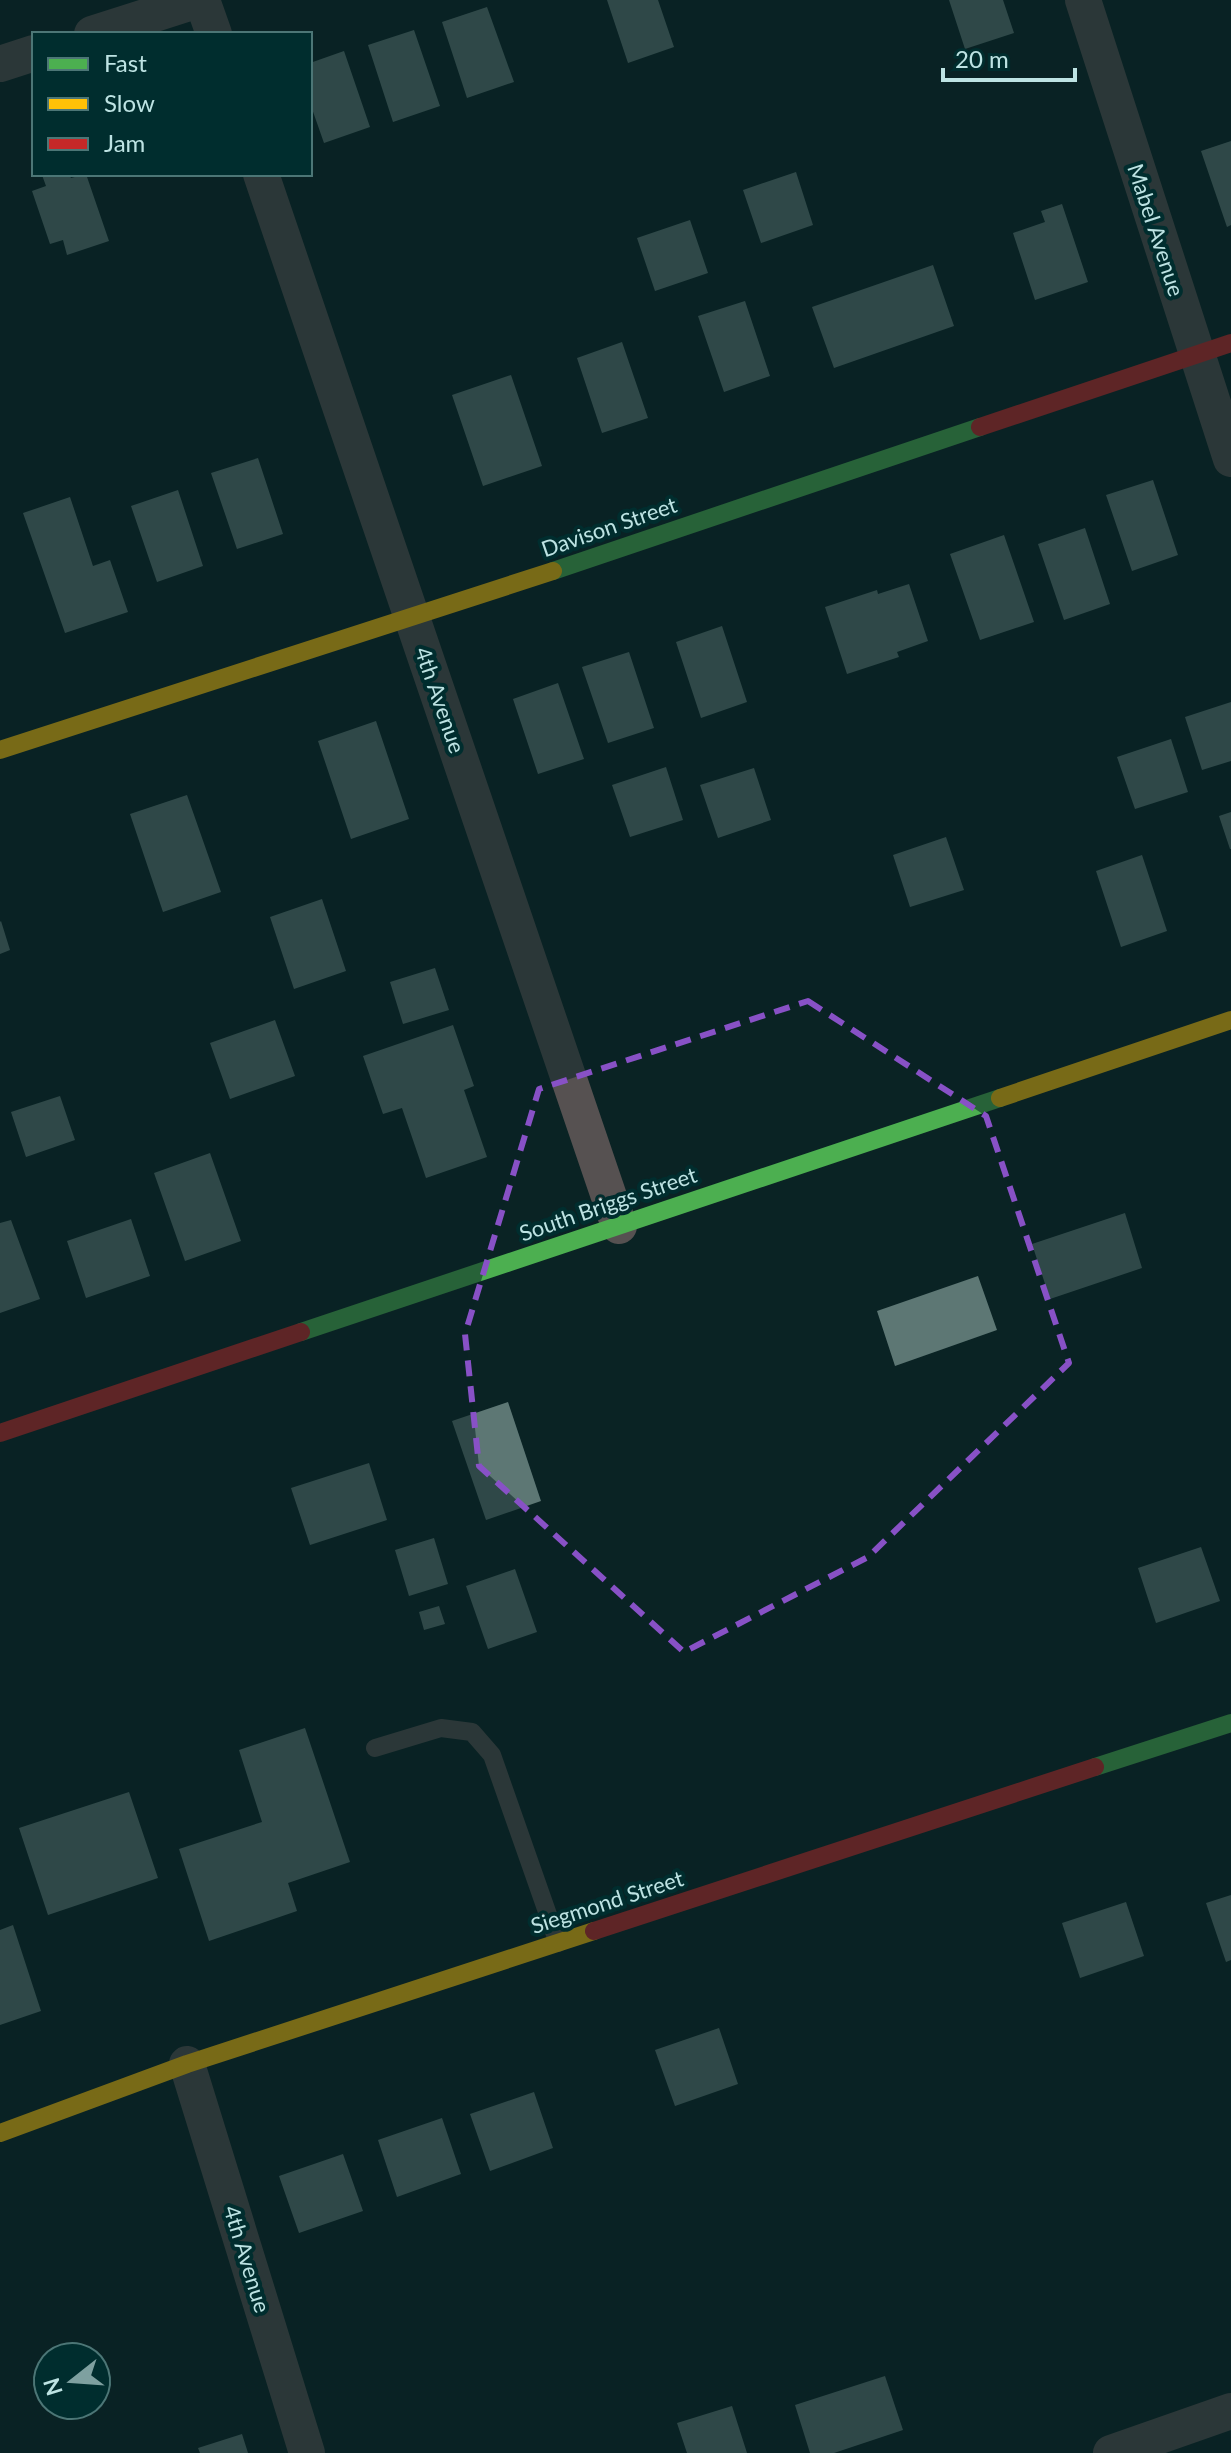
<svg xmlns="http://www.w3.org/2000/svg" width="1231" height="2453" font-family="Lato,sans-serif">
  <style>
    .building { fill: #5d7774 }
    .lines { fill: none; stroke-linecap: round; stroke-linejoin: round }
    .lane { stroke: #565151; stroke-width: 18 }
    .street { stroke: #565151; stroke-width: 36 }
    .fast { stroke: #4caf50; stroke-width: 18 }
    .slow { stroke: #ffc107; stroke-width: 18 }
    .jam { stroke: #c62828; stroke-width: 18 }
    .marked { fill: none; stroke: #8851c6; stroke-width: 6; stroke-dasharray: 16 10; stroke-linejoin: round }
    .labels { text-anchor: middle; stroke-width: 8; stroke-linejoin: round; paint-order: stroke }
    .street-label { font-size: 22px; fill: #bde3e3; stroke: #002d2e }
  </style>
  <rect width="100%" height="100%" fill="#0a2324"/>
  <path class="building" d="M 607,0 L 658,0 L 674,47 L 628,63 Z
    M 949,0 L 1003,0 L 1014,33 L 965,49 Z
    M 487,7 L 514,82 L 467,98 L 442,22 Z
    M 414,30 L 440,106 L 393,122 L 368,45 Z
    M 344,51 L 370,127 L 324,143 L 310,103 L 310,63 Z
    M 1231,141 L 1231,225 L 1227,227 L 1201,151 Z
    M 796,172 L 813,225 L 761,243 L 743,190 Z
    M 47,174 L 69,174 L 71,178 L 86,174 L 109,241 L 67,255 L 63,240 L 50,244 L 32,191 L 46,186 L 42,175 Z
    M 1062,204 L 1088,282 L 1035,300 L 1013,233 L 1045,222 L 1041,211 Z
    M 690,220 L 708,273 L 655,291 L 637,238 Z
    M 933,265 L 954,326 L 834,368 L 812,307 Z
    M 745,301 L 770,376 L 724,392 L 698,316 Z
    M 622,342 L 648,418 L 602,433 L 577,358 Z
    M 511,375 L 542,466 L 483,486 L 452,395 Z
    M 258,458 L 283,534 L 237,549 L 211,473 Z
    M 1153,480 L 1178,555 L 1132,571 L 1106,495 Z
    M 178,490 L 203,566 L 157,582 L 131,506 Z
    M 70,497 L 93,566 L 110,560 L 128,612 L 65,633 L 23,513 Z
    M 1085,528 L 1110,604 L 1064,620 L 1038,544 Z
    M 1004,535 L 1034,622 L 980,640 L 950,554 Z
    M 909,584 L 928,641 L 897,652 L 899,657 L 847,674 L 825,607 L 877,590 L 878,594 Z
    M 722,626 L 747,702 L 701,718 L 676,642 Z
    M 629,652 L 654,728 L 608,743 L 582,667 Z
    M 558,683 L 584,759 L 538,774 L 513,699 Z
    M 1231,702 L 1231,761 L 1202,770 L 1185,717 Z
    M 376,721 L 409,819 L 351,839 L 318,741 Z
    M 1171,739 L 1188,792 L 1135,809 L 1117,757 Z
    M 666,767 L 683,820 L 630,837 L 612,785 Z
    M 754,768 L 771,820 L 718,838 L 700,785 Z
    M 187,795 L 221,892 L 163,912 L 130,814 Z
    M 1231,812 L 1231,849 L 1230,849 L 1219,816 Z
    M 946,837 L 964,890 L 910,907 L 893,855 Z
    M 1142,855 L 1167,931 L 1121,947 L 1096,871 Z
    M 322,899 L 346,971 L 294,989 L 270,917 Z
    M 1,921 L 10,950 L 0,954 L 0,922 Z
    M 435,968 L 449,1010 L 403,1024 L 390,982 Z
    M 275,1020 L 295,1076 L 230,1099 L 210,1043 Z
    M 453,1025 L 474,1086 L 464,1090 L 487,1157 L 426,1178 L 402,1108 L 383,1114 L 363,1056 Z
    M 60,1096 L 75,1140 L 26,1157 L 11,1112 Z
    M 210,1153 L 241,1241 L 185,1261 L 154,1173 Z
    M 1125,1213 L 1142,1268 L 1050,1299 L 1032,1244 Z
    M 131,1219 L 150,1276 L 86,1298 L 67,1241 Z
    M 11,1220 L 40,1299 L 0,1313 L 0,1223 Z
    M 978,1276 L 997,1330 L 895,1366 L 877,1311 Z
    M 508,1402 L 541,1501 L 486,1520 L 452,1421 Z
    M 369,1463 L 387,1520 L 310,1545 L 291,1488 Z
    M 434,1538 L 448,1584 L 409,1596 L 395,1550 Z
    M 1201,1547 L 1220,1601 L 1156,1623 L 1138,1568 Z
    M 515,1569 L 537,1632 L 488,1649 L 466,1586 Z
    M 439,1606 L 445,1624 L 424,1630 L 419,1612 Z
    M 305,1728 L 350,1862 L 288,1883 L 297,1911 L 209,1941 L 179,1849 L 262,1822 L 239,1750 Z
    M 129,1792 L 158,1878 L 48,1915 L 19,1828 Z
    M 1231,1895 L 1231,1960 L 1226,1962 L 1206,1903 Z
    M 1126,1902 L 1144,1956 L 1080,1978 L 1062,1923 Z
    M 13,1925 L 41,2011 L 0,2025 L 0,1930 Z
    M 719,2028 L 738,2084 L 675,2106 L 655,2050 Z
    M 534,2092 L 553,2148 L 490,2171 L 470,2114 Z
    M 442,2118 L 461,2174 L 397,2197 L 378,2140 Z
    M 343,2154 L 363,2211 L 299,2233 L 279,2176 Z
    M 885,2376 L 903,2430 L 834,2453 L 810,2453 L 795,2405 Z
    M 732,2406 L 747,2453 L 687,2453 L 677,2423 Z
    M 242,2434 L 248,2453 L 200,2453 L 198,2448 Z"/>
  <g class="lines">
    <path class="lane" d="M 375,1748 L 441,1728 L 472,1732 L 492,1755 L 558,1943"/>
    <path class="street" d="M 202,0 L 214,34
      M 1083,0 L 1231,459
      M 92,34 L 198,0
      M 0,64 L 34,53
      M 261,174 L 619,1226
      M 187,2064 L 307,2453
      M 1111,2453 L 1231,2411"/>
    <path class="fast" d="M 553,571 L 980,427
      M 301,1332 L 1000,1098
      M 1095,1767 L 1231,1723"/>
    <path class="slow" d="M 0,750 L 553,571
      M 1000,1098 L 1231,1020
      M 0,2133 L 187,2064 L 594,1931"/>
    <path class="jam" d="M 980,427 L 1231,343
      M 0,1433 L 301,1332
      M 594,1931 L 1095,1767"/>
  </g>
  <path d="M0 0H1231V2453H0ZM 808,1001 L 986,1116 L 1069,1363 L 868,1557 L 684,1652 L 479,1466 L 465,1334 L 539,1089 Z" fill="#0a2324" fill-opacity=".55" fill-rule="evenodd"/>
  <path class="marked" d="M 808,1001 L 986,1116 L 1069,1363 L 868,1557 L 684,1652 L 479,1466 L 465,1334 L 539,1089 Z"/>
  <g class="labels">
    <g class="street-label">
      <text transform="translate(1156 230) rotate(72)" y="8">Mabel Avenue</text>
      <text transform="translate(609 527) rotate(-19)" y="8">Davison Street</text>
      <text transform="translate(440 700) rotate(71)" y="8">4th Avenue</text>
      <text transform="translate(608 1204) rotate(-19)" y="8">South Briggs Street</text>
      <text transform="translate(607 1902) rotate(-18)" y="8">Siegmond Street</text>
      <text transform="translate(247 2259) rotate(73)" y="8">4th Avenue</text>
    </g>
  </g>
  <rect x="32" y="32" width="280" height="144" fill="#002d2e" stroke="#4c7676" stroke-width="2"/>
  <rect x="48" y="58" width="40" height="12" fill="#4caf50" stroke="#4c7676" stroke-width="2"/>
  <text x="104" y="72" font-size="24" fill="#bde3e3">Fast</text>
  <rect x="48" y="98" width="40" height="12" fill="#ffc107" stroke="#4c7676" stroke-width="2"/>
  <text x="104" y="112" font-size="24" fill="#bde3e3">Slow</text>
  <rect x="48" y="138" width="40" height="12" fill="#c62828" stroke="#4c7676" stroke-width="2"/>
  <text x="104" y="152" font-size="24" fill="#bde3e3">Jam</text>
  <g transform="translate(72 2381) rotate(253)"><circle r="38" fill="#002d2e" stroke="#4c7676" stroke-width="2"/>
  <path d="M0-6L14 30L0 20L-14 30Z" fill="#7ea0a0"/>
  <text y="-12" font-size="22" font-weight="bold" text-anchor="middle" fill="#bde3e3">N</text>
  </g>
  <path d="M943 68v12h132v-12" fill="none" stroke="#bde3e3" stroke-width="4"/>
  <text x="955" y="68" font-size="24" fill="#bde3e3" stroke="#002d2e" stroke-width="6" paint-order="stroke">20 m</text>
</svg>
